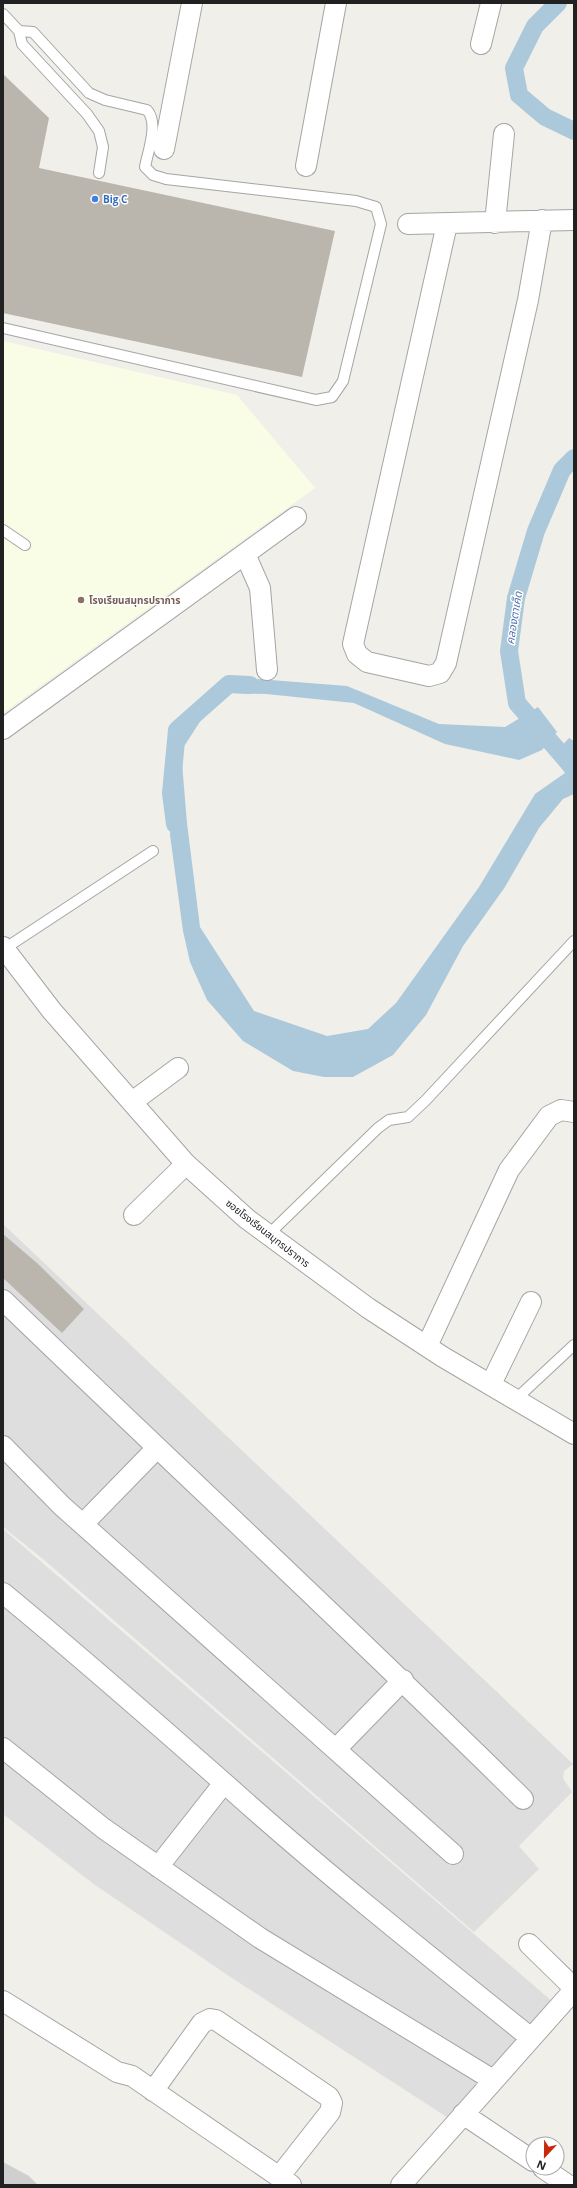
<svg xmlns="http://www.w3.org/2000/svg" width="577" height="2188" font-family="'Open Sans','Noto Sans Thai',sans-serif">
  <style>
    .residential { fill: #dfdede }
    .education { fill: #fafde5 }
    .religious { fill: #cfcfcf }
    .water { fill: #acc9db }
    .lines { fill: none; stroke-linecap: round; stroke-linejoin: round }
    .canal { stroke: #acc9db; stroke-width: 18 }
    .building { fill: #bab6ae }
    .service-casing { stroke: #a5a5a5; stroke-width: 12 }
    .minor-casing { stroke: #a5a5a5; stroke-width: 22 }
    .service { stroke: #fff; stroke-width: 10 }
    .minor { stroke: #fff; stroke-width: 20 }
    .shop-dot { fill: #3f7fe0; stroke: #fff; stroke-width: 1.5 }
    .education-dot { fill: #8d6e63; stroke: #fff; stroke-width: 1.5 }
    .labels { text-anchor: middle; stroke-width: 3; stroke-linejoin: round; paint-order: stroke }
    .shop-label { font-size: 10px; font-weight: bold; fill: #366cbe; stroke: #fff; text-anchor: start }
    .education-label { font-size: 10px; font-weight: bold; fill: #785e54; stroke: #fff; text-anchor: start }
    .street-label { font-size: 10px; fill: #212121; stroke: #fff }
    .water-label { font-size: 11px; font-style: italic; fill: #5271ac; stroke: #fff }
  </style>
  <rect width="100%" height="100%" fill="#f1efe9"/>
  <path class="residential" d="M 3,1224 L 573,1764 L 564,1771 L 563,1778 L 572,1792 L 519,1846 L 539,1869 L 474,1932 L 43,1559 L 3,1527 Z
    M 3,1529 L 553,2002 L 453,2121 L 232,1978 L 95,1885 L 3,1814 Z"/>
  <path class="education" d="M 3,341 L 237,395 L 315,488 L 3,713 Z"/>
  <path class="religious" d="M 3,2162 L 29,2176 L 38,2185 L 3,2185 Z"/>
  <path class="water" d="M 258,679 L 347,686 L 439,724 L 505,727 L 538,707 L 557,732 L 542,750 L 519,760 L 445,744 L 354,703 L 266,694 L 230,693 L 203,717 L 181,751 L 187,823 L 200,927 L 254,1011 L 327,1036 L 368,1029 L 396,1003 L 479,887 L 535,794 L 565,773 L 553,755 L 569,738 L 574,741 L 574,794 L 563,799 L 539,828 L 505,887 L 463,946 L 426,1015 L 393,1055 L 353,1077 L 324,1077 L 293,1071 L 243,1041 L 207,1000 L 190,962 L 183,931 L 170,835 L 175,755 L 180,727 L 229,684 Z"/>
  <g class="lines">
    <path class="canal" d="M 558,3 L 535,26 L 514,68 L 519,95 L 545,117 L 574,131
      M 574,458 L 562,470 L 536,531 L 516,598 L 509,651 L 517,703 L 574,769
      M 175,824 L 171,793 L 177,730 L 229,684 L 250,685"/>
  </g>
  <path class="building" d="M 3,74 L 49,118 L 39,168 L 335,231 L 302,377 L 3,313 Z
    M 3,1234 L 37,1263 L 84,1309 L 62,1333 L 3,1278 Z"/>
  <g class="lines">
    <defs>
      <path id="service" d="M 3,14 L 19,31 L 22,44 L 87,114 L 99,131 L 103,147 L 99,173
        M 3,328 L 316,400 L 332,397 L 343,381 L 381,224 L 376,207 L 356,201 L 166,179 L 153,175 L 145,167 C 148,151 159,123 147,110 L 105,100 L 89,93 L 33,32 L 19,31
        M 3,530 L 25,545
        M 4,949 L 153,851
        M 268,1235 L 378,1128 L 389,1120 L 408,1117 L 426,1100 L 574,941
        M 516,1399 L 574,1345"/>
      <path id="minor" d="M 481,44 L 491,3
        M 164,149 L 192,3
        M 306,166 L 336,3
        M 495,223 L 504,134
        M 408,224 L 574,220
        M 447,224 L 353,644 L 357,654 L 367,662 L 429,676 L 440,673 L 446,663 L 528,300 L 542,220
        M 245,554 L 260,588 L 267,670
        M 3,729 L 296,517
        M 3,947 L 52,1011 L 186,1164 L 247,1219 L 368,1308 L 443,1357 L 574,1434
        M 132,1102 L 178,1068
        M 134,1215 L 186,1164
        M 3,1300 C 176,1467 352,1630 523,1799
        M 427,1346 L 509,1170 L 549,1116 L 561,1110 L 574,1112
        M 491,1384 L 531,1302
        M 3,1446 L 62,1506 L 453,1854
        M 83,1524 L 156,1449
        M 3,1593 C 81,1657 156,1723 232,1790 C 328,1876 430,1957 531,2038
        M 3,1748 L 103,1828 L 260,1938 L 493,2080
        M 336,1749 L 403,1680
        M 158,1867 L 224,1783
        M 529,1944 L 574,1988
        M 3,2001 L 117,2072 L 132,2076 L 291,2185
        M 153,2091 L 202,2023 L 210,2019 L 216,2020 L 329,2097 L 332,2103 L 330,2112 L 279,2177
        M 463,2114 L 533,2161
        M 543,2168 L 568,2185
        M 401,2185 L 574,1990"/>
    </defs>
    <use href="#service" class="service-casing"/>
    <use href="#minor" class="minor-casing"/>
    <use href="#service" class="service"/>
    <use href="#minor" class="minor"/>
  </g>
  <circle class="shop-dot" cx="95" cy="199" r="4"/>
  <circle class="education-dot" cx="81" cy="600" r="4"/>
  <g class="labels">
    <g class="shop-label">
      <text x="103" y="203">Big C</text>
    </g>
    <g class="education-label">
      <text x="89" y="604">โรงเรียนสมุทรปราการ</text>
    </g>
    <g class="street-label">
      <text transform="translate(268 1233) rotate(38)" y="4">ซอยโรงเรียนสมุทรปราการ</text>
    </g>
    <g class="water-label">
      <text transform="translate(514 618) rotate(-81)" y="4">คลองตาเค็ด</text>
    </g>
  </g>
  <rect width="577" height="2188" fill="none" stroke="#212121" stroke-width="8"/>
  <g transform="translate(545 2156) rotate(202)"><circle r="19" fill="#ffffff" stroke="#a6a6a6"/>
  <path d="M0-3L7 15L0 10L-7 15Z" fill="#c6290c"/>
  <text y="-6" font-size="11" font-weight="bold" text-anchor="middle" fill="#212121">N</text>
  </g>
</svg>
